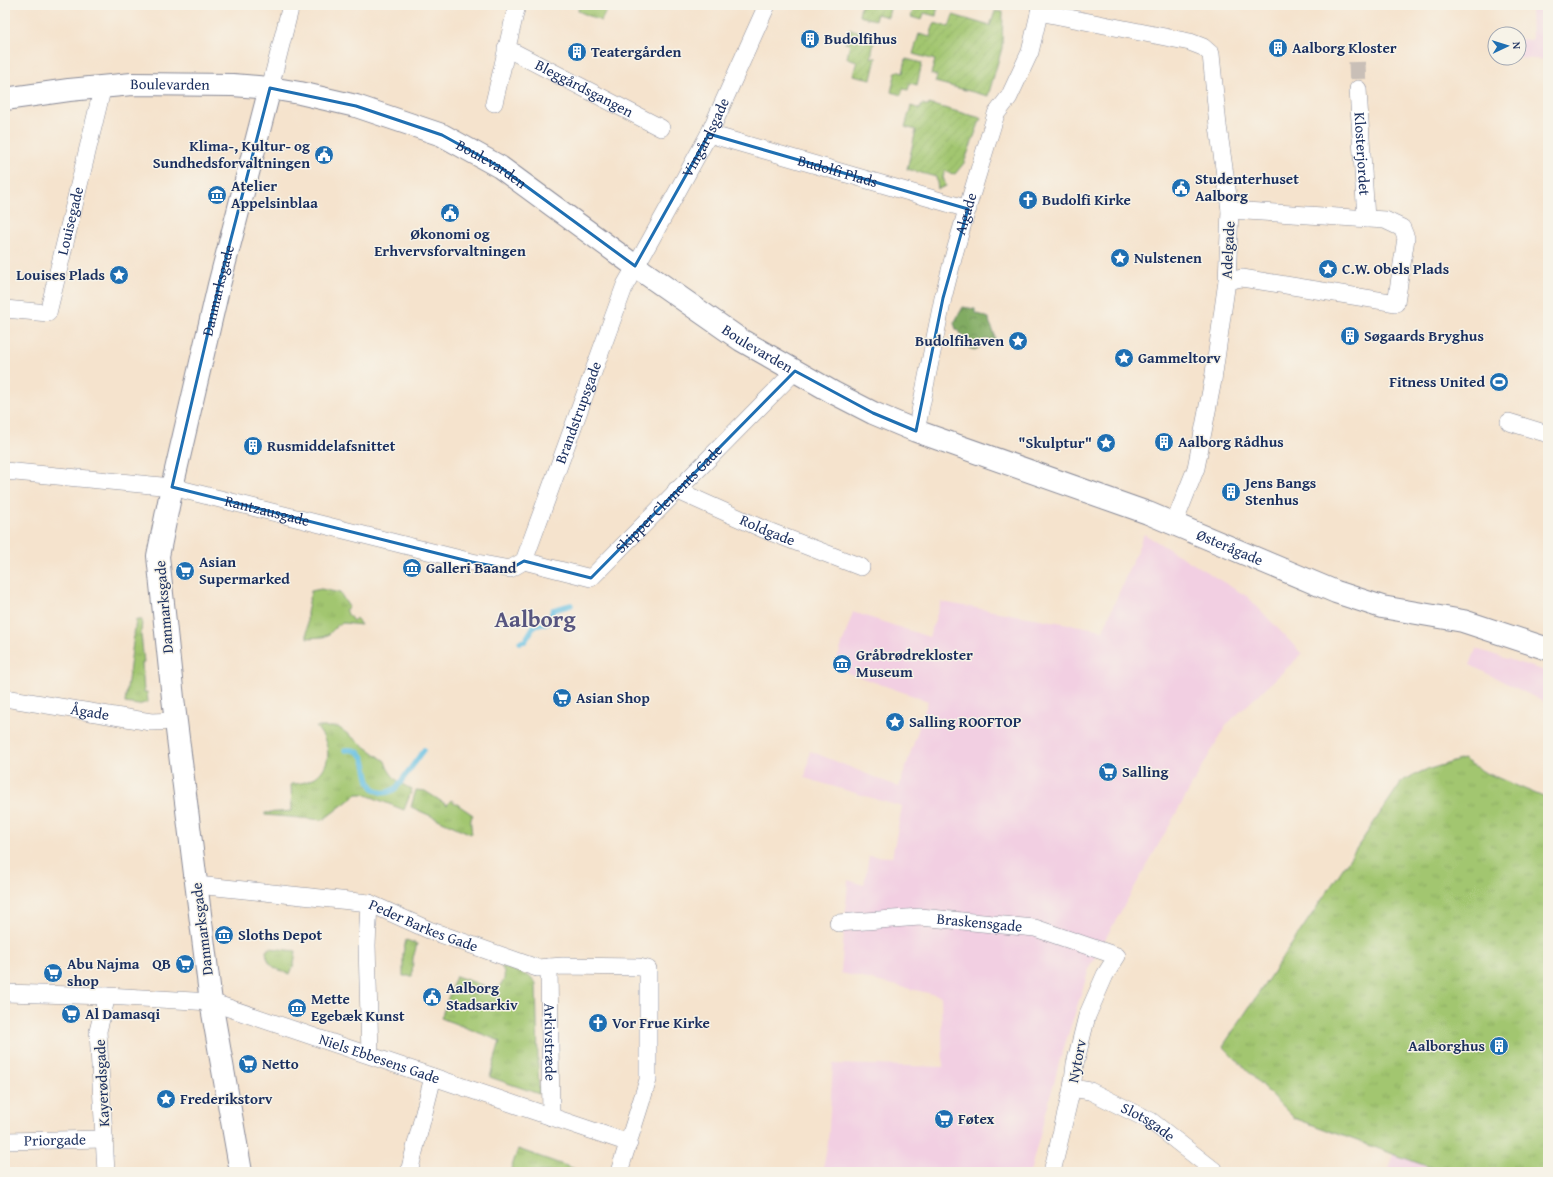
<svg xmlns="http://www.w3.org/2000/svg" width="1553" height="1177" font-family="'Gentium Book Plus',serif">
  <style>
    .built { fill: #f2cfe2 }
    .grass { fill: url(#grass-tufts); stroke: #5e7a67 }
    .forest { fill: url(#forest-crowns); stroke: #4e6d60 }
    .garden { fill: url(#garden-furrows); stroke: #5e7a67 }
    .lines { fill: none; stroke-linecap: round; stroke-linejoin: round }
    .stream { stroke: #65c0e3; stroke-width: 5.5 }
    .minor-tunnel { stroke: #c9bfb7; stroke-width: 17; stroke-dasharray: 17 8; stroke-linecap: butt }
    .minor-casing { stroke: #888996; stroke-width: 18 }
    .tertiary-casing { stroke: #888996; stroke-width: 24 }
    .minor { stroke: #fff; stroke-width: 17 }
    .tertiary { stroke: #fff; stroke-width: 22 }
    .marked { fill: none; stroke: #1f6fb2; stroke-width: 3; stroke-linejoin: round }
    .labels { text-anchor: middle; stroke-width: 3; stroke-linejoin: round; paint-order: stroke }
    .poi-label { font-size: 15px; font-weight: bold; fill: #1b2f5e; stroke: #f7f3e8; text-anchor: start }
    .street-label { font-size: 15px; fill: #1b2f5e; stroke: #f7f3e8 }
    .town-label { font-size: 23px; font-weight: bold; fill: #57557f; stroke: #f7f3e8 }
  </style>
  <defs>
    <pattern id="grass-tufts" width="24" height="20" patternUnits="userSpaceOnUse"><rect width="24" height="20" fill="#a2c670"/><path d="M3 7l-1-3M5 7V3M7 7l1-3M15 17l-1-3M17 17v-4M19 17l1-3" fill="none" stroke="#8baa63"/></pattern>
    <pattern id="forest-crowns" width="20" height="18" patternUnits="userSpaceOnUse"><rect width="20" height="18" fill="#81ab62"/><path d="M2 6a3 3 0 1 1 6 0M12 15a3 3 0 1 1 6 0" fill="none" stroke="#698c54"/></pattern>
    <pattern id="garden-furrows" width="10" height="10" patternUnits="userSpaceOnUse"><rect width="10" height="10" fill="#a2c670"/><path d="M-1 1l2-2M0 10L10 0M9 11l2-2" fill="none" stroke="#8baa63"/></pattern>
  </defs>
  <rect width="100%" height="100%" fill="#f7f3e8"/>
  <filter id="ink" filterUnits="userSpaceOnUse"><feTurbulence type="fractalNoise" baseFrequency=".025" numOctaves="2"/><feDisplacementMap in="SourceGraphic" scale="8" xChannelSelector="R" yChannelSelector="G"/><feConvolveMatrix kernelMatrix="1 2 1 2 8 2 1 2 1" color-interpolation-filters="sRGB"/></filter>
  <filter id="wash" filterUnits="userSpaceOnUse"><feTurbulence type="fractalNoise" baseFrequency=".012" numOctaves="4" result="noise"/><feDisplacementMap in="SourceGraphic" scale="16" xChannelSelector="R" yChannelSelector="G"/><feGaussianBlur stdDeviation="0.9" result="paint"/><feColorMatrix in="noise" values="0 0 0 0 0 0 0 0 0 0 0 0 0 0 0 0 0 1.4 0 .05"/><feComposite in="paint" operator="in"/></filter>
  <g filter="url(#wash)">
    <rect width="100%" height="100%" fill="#f5e3cd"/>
    <path class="built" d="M 1531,5 L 1548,5 L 1548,60 L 1518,58 L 1519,58 L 1519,39 L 1532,40 Z
      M 1144,534 L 1248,597 L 1302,654 L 1226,725 L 1090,966 L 1060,1060 L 1030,1172 L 822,1172 L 828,1143 L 833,1064 L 943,1067 L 941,996 L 841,973 L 848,880 L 864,885 L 869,856 L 892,857 L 902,807 L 805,778 L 810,751 L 899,787 L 928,701 L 834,668 L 853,612 L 929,637 L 941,602 L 1103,630 Z
      M 1476,649 L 1548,672 L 1548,704 L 1470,665 Z
      M 1394,1154 L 1440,1172 L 1388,1172 Z"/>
    <path class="grass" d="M 579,5 L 609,5 L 601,21 L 578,11 Z
      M 321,589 L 340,593 L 349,607 L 345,610 L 353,621 L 356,618 L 361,625 L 343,623 L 338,625 L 328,635 L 323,637 L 307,638 L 307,613 L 311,591 Z
      M 136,620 L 142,620 L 141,634 L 144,663 L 142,663 L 144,692 L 147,692 L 148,702 L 138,705 L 125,703 Z
      M 316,727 L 338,727 L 385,761 C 389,775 399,784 412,789 L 404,810 L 364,794 L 357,794 L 323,820 L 265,815 L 265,813 L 292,811 L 291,784 C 325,784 340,753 316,727 Z
      M 1463,759 L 1484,772 L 1548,799 L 1548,1172 L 1443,1172 L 1294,1118 L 1223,1046 L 1402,781 L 1423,771 Z
      M 416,790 L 425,791 L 447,805 L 451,800 L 473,815 C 468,822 473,828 471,834 L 411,807 Z
      M 406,940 L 417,944 L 413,958 L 412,976 L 403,976 L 403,953 Z
      M 270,948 L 296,951 L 294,964 L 290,974 C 277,969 268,968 266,951 Z
      M 501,966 L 531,977 L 536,984 L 539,1094 L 490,1077 L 500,1041 L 441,1018 L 456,976 L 494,989 C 505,985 507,975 501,966 Z
      M 518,1149 L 575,1169 L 574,1172 L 510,1172 Z"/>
    <path class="forest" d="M 963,307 L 975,309 L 975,313 L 989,318 C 989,326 995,330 995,339 L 993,341 L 985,339 L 979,348 L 974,350 L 969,348 L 967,339 L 956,329 L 954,323 Z"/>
    <path class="garden" d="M 861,5 L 891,5 L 888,17 L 877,14 L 875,20 L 859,16 Z
      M 915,5 L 938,5 L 936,16 L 924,13 L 922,20 L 911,17 Z
      M 995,11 L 1003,12 L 1002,48 L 988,96 L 935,82 L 937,76 L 931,74 L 935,60 L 913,54 L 919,34 L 930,37 L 934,23 L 949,27 L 953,15 L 990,26 Z
      M 849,29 L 871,34 L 869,41 L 874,42 L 871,57 L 876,58 L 871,79 L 853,75 L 857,61 L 847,58 L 850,44 L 845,43 Z
      M 906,59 L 922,63 L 917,85 L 910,83 L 908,90 L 903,89 L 901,95 L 891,92 L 896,71 L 903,73 Z
      M 922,104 L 929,106 L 929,104 L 981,118 L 964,163 L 955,174 L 948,173 L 945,170 L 943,177 L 946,186 L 938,189 L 936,177 L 907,169 L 916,130 L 905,127 L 911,106 L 920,109 Z"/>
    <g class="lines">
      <path class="stream" d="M 520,642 L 525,641 L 534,626 L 548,623 L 553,610 L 571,605
        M 345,750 C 352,749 358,750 362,756 C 369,767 364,787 380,792 C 386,794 392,791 397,787 L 424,750"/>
    </g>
  </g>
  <g filter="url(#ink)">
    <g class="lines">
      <path class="minor-tunnel" d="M 1357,62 L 1358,89"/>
      <defs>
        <g id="minor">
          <path d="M 1039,12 L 1190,42 L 1203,47 L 1211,54 L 1218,126 L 1230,210 L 1227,281 L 1213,380 L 1196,468 L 1174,524"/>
          <path id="s1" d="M 506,48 L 661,128"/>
          <path d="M 270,88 L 291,5"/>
          <path id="s2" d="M 1358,89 L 1366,219"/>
          <path d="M 494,103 L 517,5"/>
          <path id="s3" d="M 709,134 L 968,209"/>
          <path d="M 1227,281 L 1242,278 L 1396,303 L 1406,238 L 1402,228 L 1385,220 L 1230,210"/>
          <path id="s4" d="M 5,309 L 48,313 L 103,86"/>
          <path d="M 1509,422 L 1548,434"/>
          <path id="s5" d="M 916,431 L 943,298 L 955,251 L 971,196 L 996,114 L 1009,97 L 1030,52 L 1041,5"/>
          <path id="s6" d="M 5,471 L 172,487 L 472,562 L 510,569 L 524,561"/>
          <path id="s7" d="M 676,490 L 763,529 L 861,567"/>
          <path id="s8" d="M 524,561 L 625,285 L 650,241 L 709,134 L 767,5"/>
          <path id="s9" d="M 524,561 L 591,578 L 795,371"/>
          <path id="s10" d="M 5,698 L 151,722 L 176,721"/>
          <path id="s11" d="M 197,885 L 369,903 L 429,930 L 537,968 L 563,966 L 639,967 L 648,969 L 648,1080 L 619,1172"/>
          <path d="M 369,903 L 367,945 L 370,1054"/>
          <path id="s12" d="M 838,923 L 920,917 L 1035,928 L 1117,956 L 1105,975 L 1087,1016 L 1075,1064 L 1072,1088 L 1052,1172"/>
          <path id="s13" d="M 549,967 L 551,1117"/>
          <path id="s14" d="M 5,993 L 107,996 L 211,1002 L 629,1143"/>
          <path id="s15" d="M 1072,1088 L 1090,1091 L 1151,1121 L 1216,1172"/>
          <path id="s16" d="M 5,1141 L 105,1139"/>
          <path d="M 106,1172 L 98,1031 L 107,996"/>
          <path d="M 409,1172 L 433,1077"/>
        </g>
        <g id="tertiary">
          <path id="s17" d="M 5,99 L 69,90 L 132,84 L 233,85 L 270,88 L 300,93 L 356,106 L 442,135 L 500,167 L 635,266 L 741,340 L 834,393 L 873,413 L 916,431 L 1148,513 L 1336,592 L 1382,607 L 1463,621 L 1548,649"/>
          <path id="s18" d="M 241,1172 L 211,1002 L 173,698 L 158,556 L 172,487 L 219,285 L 270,88"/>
        </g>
      </defs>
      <use href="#minor" class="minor-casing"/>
      <use href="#tertiary" class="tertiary-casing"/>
      <use href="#minor" class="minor"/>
      <use href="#tertiary" class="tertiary"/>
    </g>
  </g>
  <path class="marked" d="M 270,88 L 356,106 L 442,135 L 500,167 L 635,266 L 709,134 L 968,209 L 943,298 L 916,431 L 873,413 L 795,371 L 591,578 L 524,561 L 510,569 L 472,562 L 172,487 L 219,285 Z"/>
  <defs>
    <symbol id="building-disc" viewBox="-11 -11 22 22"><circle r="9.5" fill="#1f6fb2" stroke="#f7f3e8"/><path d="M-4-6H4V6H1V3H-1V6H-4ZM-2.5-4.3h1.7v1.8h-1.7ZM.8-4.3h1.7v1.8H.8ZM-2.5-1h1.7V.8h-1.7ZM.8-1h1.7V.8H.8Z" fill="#fff"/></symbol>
    <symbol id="civic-disc" viewBox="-11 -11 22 22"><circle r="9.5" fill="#1f6fb2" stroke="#f7f3e8"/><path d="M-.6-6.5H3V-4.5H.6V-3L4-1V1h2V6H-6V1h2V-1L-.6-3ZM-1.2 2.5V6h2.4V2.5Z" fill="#fff"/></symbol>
    <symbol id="museum-disc" viewBox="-11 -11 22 22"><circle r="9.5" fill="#1f6fb2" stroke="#f7f3e8"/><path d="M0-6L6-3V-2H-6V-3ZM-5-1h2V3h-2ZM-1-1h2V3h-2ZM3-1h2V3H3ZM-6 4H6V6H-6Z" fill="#fff"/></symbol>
    <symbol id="church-disc" viewBox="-11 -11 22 22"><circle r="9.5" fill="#1f6fb2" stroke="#f7f3e8"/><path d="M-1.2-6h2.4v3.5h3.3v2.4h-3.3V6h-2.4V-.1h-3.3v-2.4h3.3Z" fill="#fff"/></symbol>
    <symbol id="sight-disc" viewBox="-11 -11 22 22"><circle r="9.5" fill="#1f6fb2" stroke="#f7f3e8"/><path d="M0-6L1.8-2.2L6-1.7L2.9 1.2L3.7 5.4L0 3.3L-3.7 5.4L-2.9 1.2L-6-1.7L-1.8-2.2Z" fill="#fff"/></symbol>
    <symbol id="stadium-disc" viewBox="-11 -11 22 22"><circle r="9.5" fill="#1f6fb2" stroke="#f7f3e8"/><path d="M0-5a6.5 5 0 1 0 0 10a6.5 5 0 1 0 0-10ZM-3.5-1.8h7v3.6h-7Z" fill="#fff"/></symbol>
    <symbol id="supermarket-disc" viewBox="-11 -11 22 22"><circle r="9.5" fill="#1f6fb2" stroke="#f7f3e8"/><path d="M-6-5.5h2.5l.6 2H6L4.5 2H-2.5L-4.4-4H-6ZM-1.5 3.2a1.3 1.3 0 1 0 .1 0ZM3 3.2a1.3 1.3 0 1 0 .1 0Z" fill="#fff"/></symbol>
  </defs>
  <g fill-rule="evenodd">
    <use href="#building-disc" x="799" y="28" width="22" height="22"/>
    <use href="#building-disc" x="1267" y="37" width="22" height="22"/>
    <use href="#building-disc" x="566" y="41" width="22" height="22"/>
    <use href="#civic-disc" x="313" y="144" width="22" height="22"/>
    <use href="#civic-disc" x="1170" y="177" width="22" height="22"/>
    <use href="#museum-disc" x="206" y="184" width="22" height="22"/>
    <use href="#church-disc" x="1017" y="189" width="22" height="22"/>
    <use href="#civic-disc" x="439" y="202" width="22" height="22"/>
    <use href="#sight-disc" x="1109" y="247" width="22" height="22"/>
    <use href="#sight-disc" x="1317" y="258" width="22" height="22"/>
    <use href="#sight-disc" x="108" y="264" width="22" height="22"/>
    <use href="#building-disc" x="1339" y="325" width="22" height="22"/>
    <use href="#sight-disc" x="1007" y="330" width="22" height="22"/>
    <use href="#sight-disc" x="1113" y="347" width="22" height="22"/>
    <use href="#stadium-disc" x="1488" y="371" width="22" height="22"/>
    <use href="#building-disc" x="1153" y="431" width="22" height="22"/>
    <use href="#sight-disc" x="1095" y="432" width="22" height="22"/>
    <use href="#building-disc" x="242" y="435" width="22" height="22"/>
    <use href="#building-disc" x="1220" y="481" width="22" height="22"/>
    <use href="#museum-disc" x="401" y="557" width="22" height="22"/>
    <use href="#supermarket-disc" x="174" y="560" width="22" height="22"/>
    <use href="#museum-disc" x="831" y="653" width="22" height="22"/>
    <use href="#supermarket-disc" x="551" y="687" width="22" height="22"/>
    <use href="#sight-disc" x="884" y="711" width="22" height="22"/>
    <use href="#supermarket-disc" x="1097" y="761" width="22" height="22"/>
    <use href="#museum-disc" x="213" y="924" width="22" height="22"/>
    <use href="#supermarket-disc" x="174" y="953" width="22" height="22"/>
    <use href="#supermarket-disc" x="42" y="962" width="22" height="22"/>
    <use href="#civic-disc" x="421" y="986" width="22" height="22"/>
    <use href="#museum-disc" x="286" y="997" width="22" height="22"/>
    <use href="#supermarket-disc" x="60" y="1003" width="22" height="22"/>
    <use href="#church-disc" x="587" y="1012" width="22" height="22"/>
    <use href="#building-disc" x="1488" y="1035" width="22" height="22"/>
    <use href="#supermarket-disc" x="237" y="1053" width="22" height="22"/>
    <use href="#sight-disc" x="155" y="1088" width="22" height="22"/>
    <use href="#supermarket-disc" x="933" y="1108" width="22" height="22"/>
  </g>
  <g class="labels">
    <g class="poi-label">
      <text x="824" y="44">Budolfihus</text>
      <text x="1292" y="53">Aalborg Kloster</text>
      <text x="591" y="57">Teatergården</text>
      <text x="310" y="151" text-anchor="end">Klima-, Kultur- og<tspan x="310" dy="17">Sundhedsforvaltningen</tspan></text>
      <text x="1195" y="184">Studenterhuset<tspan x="1195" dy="17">Aalborg</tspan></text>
      <text x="231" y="191">Atelier<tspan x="231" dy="17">Appelsinblaa</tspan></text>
      <text x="1042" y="205">Budolfi Kirke</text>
      <text x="450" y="239" text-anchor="middle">Økonomi og<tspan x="450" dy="17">Erhvervsforvaltningen</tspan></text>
      <text x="1134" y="263">Nulstenen</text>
      <text x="1342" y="274">C.W. Obels Plads</text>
      <text x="105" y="280" text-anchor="end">Louises Plads</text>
      <text x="1364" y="341">Søgaards Bryghus</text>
      <text x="1004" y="346" text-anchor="end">Budolfihaven</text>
      <text x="1138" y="363">Gammeltorv</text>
      <text x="1485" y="387" text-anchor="end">Fitness United</text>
      <text x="1178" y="447">Aalborg Rådhus</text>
      <text x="1092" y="448" text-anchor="end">"Skulptur"</text>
      <text x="267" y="451">Rusmiddelafsnittet</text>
      <text x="1245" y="488">Jens Bangs<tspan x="1245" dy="17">Stenhus</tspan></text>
      <text x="199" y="567">Asian<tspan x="199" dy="17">Supermarked</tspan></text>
      <text x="426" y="573">Galleri Baand</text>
      <text x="856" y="660">Gråbrødrekloster<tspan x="856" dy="17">Museum</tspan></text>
      <text x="576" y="703">Asian Shop</text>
      <text x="909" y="727">Salling ROOFTOP</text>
      <text x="1122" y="777">Salling</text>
      <text x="238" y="940">Sloths Depot</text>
      <text x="67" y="969">Abu Najma<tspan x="67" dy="17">shop</tspan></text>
      <text x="171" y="969" text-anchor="end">QB</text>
      <text x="446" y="993">Aalborg<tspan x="446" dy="17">Stadsarkiv</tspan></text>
      <text x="311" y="1004">Mette<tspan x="311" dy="17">Egebæk Kunst</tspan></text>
      <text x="85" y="1019">Al Damasqi</text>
      <text x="612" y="1028">Vor Frue Kirke</text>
      <text x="1485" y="1051" text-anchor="end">Aalborghus</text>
      <text x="262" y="1069">Netto</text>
      <text x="180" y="1104">Frederikstorv</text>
      <text x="958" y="1124">Føtex</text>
    </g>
    <g class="street-label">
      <text dy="5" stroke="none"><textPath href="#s17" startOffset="166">Boulevarden</textPath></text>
      <text dy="5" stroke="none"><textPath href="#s1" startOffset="88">Bleggårdsgangen</textPath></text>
      <text dy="5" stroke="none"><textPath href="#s8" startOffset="462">Vingårdsgade</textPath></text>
      <text dy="5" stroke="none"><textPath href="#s2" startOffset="65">Klosterjordet</textPath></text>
      <text dy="5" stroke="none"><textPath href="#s17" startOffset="502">Boulevarden</textPath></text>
      <text dy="5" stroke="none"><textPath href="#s3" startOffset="134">Budolfi Plads</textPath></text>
      <text dy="5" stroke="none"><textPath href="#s5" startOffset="223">Algade</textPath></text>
      <text dy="5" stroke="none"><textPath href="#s4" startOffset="138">Louisegade</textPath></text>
      <text transform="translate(1228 250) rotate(-87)" y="5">Adelgade</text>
      <text dy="5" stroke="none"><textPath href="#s18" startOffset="894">Danmarksgade</textPath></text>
      <text dy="5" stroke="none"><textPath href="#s17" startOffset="826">Boulevarden</textPath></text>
      <text dy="5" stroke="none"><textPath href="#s8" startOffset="158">Brandstrupsgade</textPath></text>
      <text dy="5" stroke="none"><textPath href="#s9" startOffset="180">Skipper Clements Gade</textPath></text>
      <text dy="5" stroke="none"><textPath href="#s6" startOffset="266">Rantzausgade</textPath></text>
      <text dy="5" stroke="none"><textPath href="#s7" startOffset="100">Roldgade</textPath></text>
      <text dy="5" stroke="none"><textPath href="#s17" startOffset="1340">Østerågade</textPath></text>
      <text transform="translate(164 607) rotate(-95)" y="5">Danmarksgade</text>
      <text dy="5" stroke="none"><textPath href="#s10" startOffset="86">Ågade</textPath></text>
      <text dy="5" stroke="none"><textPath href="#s12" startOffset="142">Braskensgade</textPath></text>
      <text dy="5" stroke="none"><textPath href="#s11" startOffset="232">Peder Barkes Gade</textPath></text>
      <text transform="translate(202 929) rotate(-97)" y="5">Danmarksgade</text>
      <text dy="5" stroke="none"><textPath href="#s13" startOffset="75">Arkivstræde</textPath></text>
      <text dy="5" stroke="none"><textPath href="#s14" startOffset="384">Niels Ebbesens Gade</textPath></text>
      <text transform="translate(1077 1061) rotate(-79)" y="5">Nytorv</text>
      <text transform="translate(102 1083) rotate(-93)" y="5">Kayerødsgade</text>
      <text dy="5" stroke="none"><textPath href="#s15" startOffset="84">Slotsgade</textPath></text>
      <text dy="5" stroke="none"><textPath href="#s16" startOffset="50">Priorgade</textPath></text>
    </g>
    <g class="town-label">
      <text x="535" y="627">Aalborg</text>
    </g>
  </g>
  <rect width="1553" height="1177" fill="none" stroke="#f7f3e8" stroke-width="20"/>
  <g transform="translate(1507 46) rotate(86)"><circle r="19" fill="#f7f3e8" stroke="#9fa5b1"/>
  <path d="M0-3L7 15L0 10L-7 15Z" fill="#1f6fb2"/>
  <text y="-6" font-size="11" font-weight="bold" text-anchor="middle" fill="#1b2f5e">N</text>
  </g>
</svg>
